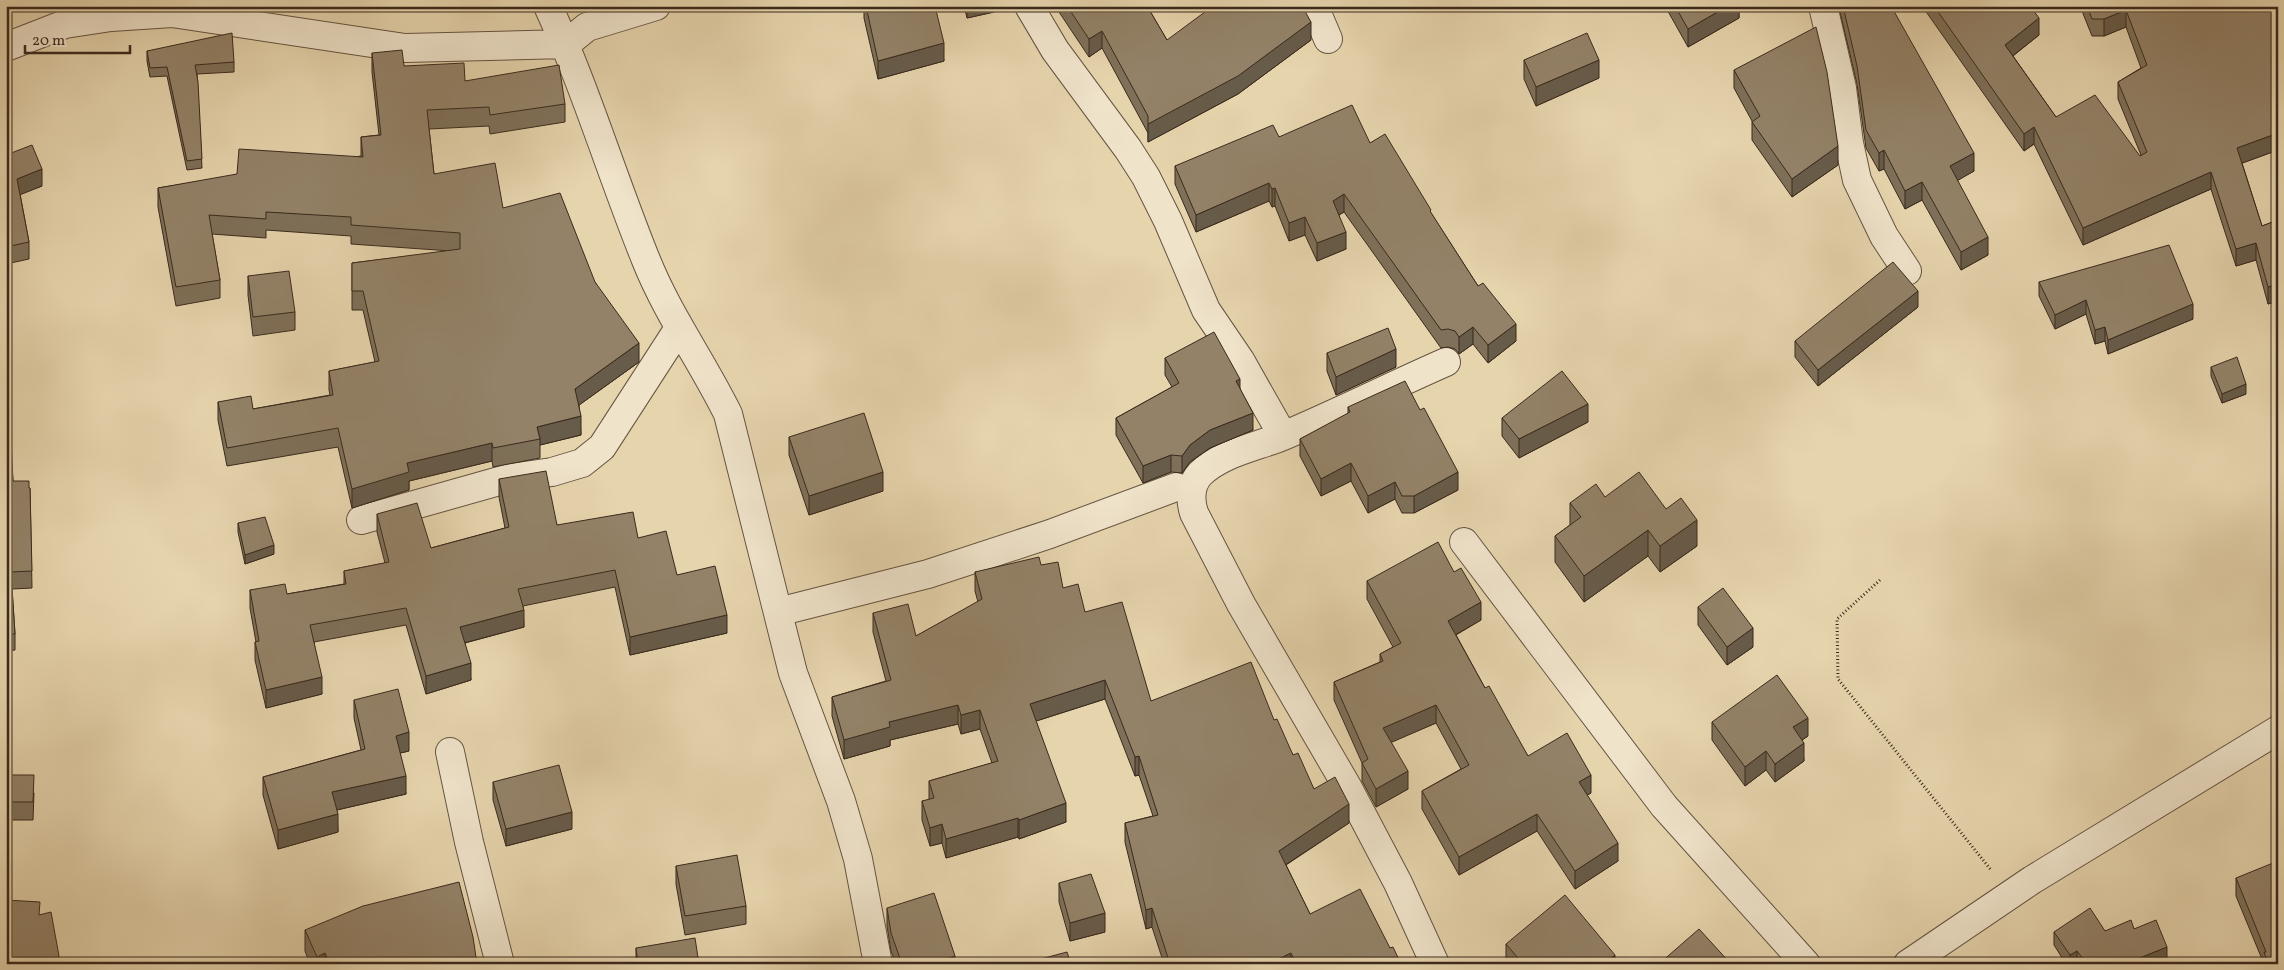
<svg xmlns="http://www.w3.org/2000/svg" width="2284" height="970" font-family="Vollkorn,serif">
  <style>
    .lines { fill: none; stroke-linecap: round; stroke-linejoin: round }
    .street-casing { stroke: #655441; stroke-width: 30 }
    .path { stroke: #3a2a1d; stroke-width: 3; stroke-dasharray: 1 2.5; stroke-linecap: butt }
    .street { stroke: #efe3ca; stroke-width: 28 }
    .wall { fill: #7e7059; stroke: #3a2a1d }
    .shaded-wall { fill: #675b49; stroke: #3a2a1d }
    .building { fill: #938268; stroke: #3a2a1d }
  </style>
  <rect width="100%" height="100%" fill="#e6d4ad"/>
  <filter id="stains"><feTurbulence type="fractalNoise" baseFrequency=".004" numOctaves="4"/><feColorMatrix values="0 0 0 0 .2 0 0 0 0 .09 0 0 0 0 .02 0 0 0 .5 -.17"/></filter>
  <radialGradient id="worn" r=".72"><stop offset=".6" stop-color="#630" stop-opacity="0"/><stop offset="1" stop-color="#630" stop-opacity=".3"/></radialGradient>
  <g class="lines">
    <defs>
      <path id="street" d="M 548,6 C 586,89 612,176 646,260 C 668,315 702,361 728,414 L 793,673 L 841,801 L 858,859 L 878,964
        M 1029,6 L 1055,50 L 1128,149 L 1146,177 L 1168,221 L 1206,310 L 1240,360 L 1283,436
        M 1314,6 L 1328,39
        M 1823,6 L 1842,88 L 1849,143 L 1857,180 L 1884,236 L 1907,271
        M 6,47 L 65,24 L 111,17 L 172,13 L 405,48 L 566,44 L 587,27 L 656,6
        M 361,520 L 510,478 L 552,472 L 582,463 L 602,447 L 679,328
        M 1464,542 L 1664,806 L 1806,964
        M 778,612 L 928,574 L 1050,534 L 1176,487
        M 450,752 L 469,842 L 500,964
        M 1435,964 L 1398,883 L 1348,788 L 1241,604 L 1194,513 C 1190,500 1190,485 1200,474 C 1221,453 1256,447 1283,436 C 1338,413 1391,386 1446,362
        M 1908,964 L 2032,880 L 2278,730"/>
    </defs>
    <use href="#street" class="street-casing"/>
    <path class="path" d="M 1880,580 L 1837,619 L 1838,679 L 1991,870"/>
    <use href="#street" class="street"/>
  </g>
  <path class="wall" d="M 864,6 L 935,6 L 944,61 L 878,79 L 864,18 Z
    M 964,6 L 994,6 L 994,12 L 967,18 Z
    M 1055,6 L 1147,6 L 1167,40 L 1311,40 L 1238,94 L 1148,142 L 1148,133 L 1102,48 L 1089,57 Z
    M 1665,6 L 1739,6 L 1739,18 L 1688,47 Z
    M 1840,6 L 1891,6 L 1974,171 L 1957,180 L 1988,255 L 1961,270 L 1922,200 L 1905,209 L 1884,169 L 1879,171 L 1866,148 L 1857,84 L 1840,12 Z
    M 1922,6 L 2030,6 L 2039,35 L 2013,56 L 2056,117 L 2140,156 L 2141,155 L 2118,99 L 2118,82 L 2141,68 L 2126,27 L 2104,36 L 2092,36 L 2080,6 L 2278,6 L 2278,150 L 2242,163 L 2262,226 L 2278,220 L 2278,301 L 2268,304 L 2256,260 L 2236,266 L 2211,189 L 2083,245 L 2034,144 L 2024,151 Z
    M 147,51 L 234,62 L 234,72 L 197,74 L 202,168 L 187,170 L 167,76 L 150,77 L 147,61 Z
    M 372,53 L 404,66 L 465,81 L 565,104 L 565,122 L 490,134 L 489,126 L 429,129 L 434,174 L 503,208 L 595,282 L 639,362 L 579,405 L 581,435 L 540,445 L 540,458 L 493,467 L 492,461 L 409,481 L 409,490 L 352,508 L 338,447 L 227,466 L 218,420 L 218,402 L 253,409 L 330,395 L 329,390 L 329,371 L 375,362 L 363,310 L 352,310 L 352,263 L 451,251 L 351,244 L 351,236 L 266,230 L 266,238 L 212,234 L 220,280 L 220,298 L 176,306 L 158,207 L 158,188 L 361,156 L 361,137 L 379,135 L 372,72 Z
    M 1524,60 L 1599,78 L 1536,106 L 1524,79 Z
    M 1734,70 L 1838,165 L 1792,197 L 1752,140 L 1752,121 L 1734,88 Z
    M 1279,137 L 1370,143 L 1431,213 L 1478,286 L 1516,341 L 1488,363 L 1473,344 L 1459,354 L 1455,349 L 1448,347 L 1441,348 L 1344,212 L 1339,215 L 1346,249 L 1317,261 L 1305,235 L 1289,241 L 1275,206 L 1272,207 L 1269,201 L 1196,232 L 1175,184 L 1175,166 Z
    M 6,155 L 42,186 L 20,194 L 29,242 L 29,259 L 6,264 Z
    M 248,276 L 295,312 L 295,330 L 253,336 L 248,295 Z
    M 2039,282 L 2193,319 L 2108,354 L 2105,341 L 2095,344 L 2086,314 L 2055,329 L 2039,296 Z
    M 1918,307 L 1818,386 L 1795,357 L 1795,341 Z
    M 1327,353 L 1396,367 L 1336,395 L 1327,371 Z
    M 1165,358 L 1240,388 L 1253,430 L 1210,448 L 1190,462 L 1182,473 L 1171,472 L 1143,483 L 1116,435 L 1116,418 L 1172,387 L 1165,375 Z
    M 2211,367 L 2246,394 L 2222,403 L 2211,376 Z
    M 6,397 L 13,481 L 29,488 L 30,488 L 32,588 L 12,589 L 15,634 L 15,650 L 6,651 Z
    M 1348,407 L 1458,490 L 1414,513 L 1402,513 L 1395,499 L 1368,513 L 1351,481 L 1321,496 L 1300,456 L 1300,439 L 1348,414 Z
    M 1502,418 L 1588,422 L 1519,458 L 1502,436 Z
    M 789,437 L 883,491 L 809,515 L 789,455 Z
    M 499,479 L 557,525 L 638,538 L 677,575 L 727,633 L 630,655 L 615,587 L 523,606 L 524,627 L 465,643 L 471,680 L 426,694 L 406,625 L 314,642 L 322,694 L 266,708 L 255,660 L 255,642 L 256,642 L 250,608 L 250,590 L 287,594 L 344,584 L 344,571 L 385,563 L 377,532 L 377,514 L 431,548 L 505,528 L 499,497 Z
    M 1605,497 L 1697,546 L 1660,572 L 1648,556 L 1584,602 L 1555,562 L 1555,536 L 1570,525 L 1570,503 Z
    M 238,523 L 274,554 L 245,564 L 238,532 Z
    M 1041,565 L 1063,588 L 1085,612 L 1151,701 L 1274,720 L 1293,755 L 1314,789 L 1349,823 L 1286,865 L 1310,914 L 1390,948 L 1401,964 L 1164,964 L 1152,927 L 1146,929 L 1125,842 L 1125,823 L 1153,816 L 1139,775 L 1135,776 L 1105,699 L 1036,721 L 1066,822 L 1019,839 L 1018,837 L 946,858 L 942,843 L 930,846 L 922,820 L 922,801 L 929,800 L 929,781 L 992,763 L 980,729 L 961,734 L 958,724 L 890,740 L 890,746 L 844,759 L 832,716 L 832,697 L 886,681 L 873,632 L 873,613 L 916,636 L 978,602 L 975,591 L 975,572 Z
    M 1454,572 L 1481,620 L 1456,635 L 1485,688 L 1528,756 L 1591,793 L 1587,795 L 1618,861 L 1575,889 L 1537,831 L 1459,875 L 1422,809 L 1422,791 L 1461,769 L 1436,723 L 1391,742 L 1408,789 L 1376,807 L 1362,781 L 1362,763 L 1334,700 L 1334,682 L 1380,662 L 1380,654 L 1393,647 L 1367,599 L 1367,581 Z
    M 1698,607 L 1753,647 L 1727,665 L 1698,625 Z
    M 354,700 L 409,751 L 400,753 L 406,794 L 337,810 L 338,832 L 278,849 L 263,795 L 263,777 L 361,750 L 354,718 Z
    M 1712,722 L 1808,736 L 1802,740 L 1804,761 L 1775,782 L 1766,770 L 1745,786 L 1712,740 Z
    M 6,775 L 34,793 L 33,820 L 6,820 Z
    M 493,782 L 572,829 L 506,846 L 493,800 Z
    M 676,866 L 746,906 L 746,924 L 685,935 L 676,884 Z
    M 2236,878 L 2278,964 L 2264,964 L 2236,896 Z
    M 1059,883 L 1105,932 L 1070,941 L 1059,902 Z
    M 887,908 L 955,964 L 896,964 L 891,951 L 887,926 Z
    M 2134,929 L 2167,960 L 2159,964 L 2066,964 L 2054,945 L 2054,932 L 2105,931 Z
    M 305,930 L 477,964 L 310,964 L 305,951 Z
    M 1506,944 L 1615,964 L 1507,964 L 1506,962 Z
    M 636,948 L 699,964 L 636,964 Z"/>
  <path class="shaded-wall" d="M 967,6 L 994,6 L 994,12 L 967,18 Z
    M 1728,6 L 1739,6 L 1739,18 L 1688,47 L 1688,29 Z
    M 2126,10 L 2126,27 L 2104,36 L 2104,19 Z
    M 2039,18 L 2039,35 L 2005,62 L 2005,45 Z
    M 1311,22 L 1311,40 L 1238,94 L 1148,142 L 1148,124 Z
    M 1102,31 L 1102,48 L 1089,57 L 1089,39 Z
    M 944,43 L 944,61 L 878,79 L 878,61 Z
    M 1599,60 L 1599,78 L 1536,106 L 1536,87 Z
    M 2034,127 L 2034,144 L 2024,151 L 2024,134 Z
    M 2278,133 L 2278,150 L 2237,165 L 2237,148 Z
    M 1838,146 L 1838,165 L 1792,197 L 1792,179 Z
    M 1884,150 L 1884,169 L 1879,171 L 1879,153 Z
    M 1974,153 L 1974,171 L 1950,185 L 1950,166 Z
    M 42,169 L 42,186 L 17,196 L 17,179 Z
    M 2211,172 L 2211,189 L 2083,245 L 2083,228 Z
    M 1922,182 L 1922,200 L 1905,209 L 1905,191 Z
    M 1269,183 L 1269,201 L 1196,232 L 1196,215 Z
    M 1275,188 L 1275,206 L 1272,207 L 1272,189 Z
    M 1344,194 L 1344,212 L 1333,218 L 1333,201 Z
    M 1305,217 L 1305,235 L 1289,241 L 1289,223 Z
    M 1346,232 L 1346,249 L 1317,261 L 1317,243 Z
    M 1988,237 L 1988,255 L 1961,270 L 1961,252 Z
    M 2256,243 L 2256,260 L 2236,266 L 2236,249 Z
    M 2278,284 L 2278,301 L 2268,304 L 2268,287 Z
    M 1918,291 L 1918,307 L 1818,386 L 1818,370 Z
    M 2086,300 L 2086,314 L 2055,329 L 2055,315 Z
    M 2193,304 L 2193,319 L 2108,354 L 2108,340 Z
    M 1516,324 L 1516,341 L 1488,363 L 1488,345 Z
    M 1473,327 L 1473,344 L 1459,354 L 1459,337 Z
    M 2105,327 L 2105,341 L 2095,344 L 2095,330 Z
    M 639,343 L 639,362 L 575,408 L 575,389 Z
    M 1396,349 L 1396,367 L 1336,395 L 1336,377 Z
    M 1240,379 L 1240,396 L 1236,381 Z
    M 2246,384 L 2246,394 L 2222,403 L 2222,394 Z
    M 1588,404 L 1588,422 L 1519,458 L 1519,439 Z
    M 1253,413 L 1253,430 L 1210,448 L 1190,462 L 1182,473 L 1182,456 L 1190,445 L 1210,430 Z
    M 581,416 L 581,435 L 540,445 L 540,439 L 537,427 Z
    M 492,443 L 492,461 L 409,481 L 409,490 L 352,508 L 352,489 L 407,463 Z
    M 1171,455 L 1171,472 L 1143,483 L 1143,466 Z
    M 1351,463 L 1351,481 L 1321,496 L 1321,479 Z
    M 883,472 L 883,491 L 809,515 L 809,496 Z
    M 1458,472 L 1458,490 L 1414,513 L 1414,496 Z
    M 1395,482 L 1395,499 L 1368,513 L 1368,496 Z
    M 1697,520 L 1697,546 L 1660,572 L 1660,546 Z
    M 1648,530 L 1648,556 L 1584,602 L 1584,576 Z
    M 274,545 L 274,554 L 245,564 L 245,555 Z
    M 1481,602 L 1481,620 L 1448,639 L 1448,621 Z
    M 524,610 L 524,627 L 460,644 L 460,627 Z
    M 727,615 L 727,633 L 630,655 L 630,637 Z
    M 1753,628 L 1753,647 L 1727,665 L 1727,647 Z
    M 471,663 L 471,680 L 426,694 L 426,676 Z
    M 322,677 L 322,694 L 266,708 L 266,690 Z
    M 1105,680 L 1105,699 L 1030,723 L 1030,704 Z
    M 958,705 L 958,724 L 890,740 L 890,746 L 844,759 L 844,740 L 889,722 Z
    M 1436,705 L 1436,723 L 1383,746 L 1383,728 Z
    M 980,710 L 980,729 L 961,734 L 961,715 Z
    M 1808,718 L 1808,736 L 1793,746 L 1793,727 Z
    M 409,732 L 409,751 L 396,754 L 396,736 Z
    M 1804,743 L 1804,761 L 1775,782 L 1775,764 Z
    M 1766,751 L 1766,770 L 1745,786 L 1745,767 Z
    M 1139,756 L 1139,775 L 1135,776 L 1135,757 Z
    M 1408,771 L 1408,789 L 1376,807 L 1376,789 Z
    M 1591,775 L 1591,793 L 1579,800 L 1579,782 Z
    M 406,776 L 406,794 L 332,811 L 332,792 Z
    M 1066,803 L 1066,822 L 1019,839 L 1019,820 Z
    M 1349,804 L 1349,823 L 1279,869 L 1279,851 Z
    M 572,812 L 572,829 L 506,846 L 506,829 Z
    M 338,814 L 338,832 L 278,849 L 278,830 Z
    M 1537,814 L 1537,831 L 1459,875 L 1459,857 Z
    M 1018,818 L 1018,837 L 946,858 L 946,839 Z
    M 942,824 L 942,843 L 930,846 L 930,828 Z
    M 1618,843 L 1618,861 L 1575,889 L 1575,871 Z
    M 1152,908 L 1152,927 L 1146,929 L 1146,910 Z
    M 1105,913 L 1105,932 L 1070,941 L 1070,923 Z
    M 2167,947 L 2167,960 L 2159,964 L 2131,964 L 2137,959 Z
    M 2077,951 L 2077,964 L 2070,964 L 2070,955 Z
    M 325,953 L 325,964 L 317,964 L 317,957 Z
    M 1291,953 L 1291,964 L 1268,964 Z
    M 1615,955 L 1615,964 L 1604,964 Z
    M 955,956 L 955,964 L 932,964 Z"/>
  <path class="building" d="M 866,6 L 935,6 L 944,43 L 878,61 Z
    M 1067,6 L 1147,6 L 1167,40 L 1213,6 L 1302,6 L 1311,22 L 1238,76 L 1148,124 L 1148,116 L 1102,31 L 1089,39 Z
    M 1675,6 L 1728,6 L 1688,29 Z
    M 1843,6 L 1891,6 L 1974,153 L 1950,166 L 1988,237 L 1961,252 L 1922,182 L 1905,191 L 1884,150 L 1879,153 L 1866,130 L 1857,66 Z
    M 1934,6 L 2030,6 L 2039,18 L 2005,45 L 2056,117 L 2095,95 L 2140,156 L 2147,152 L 2118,82 L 2147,65 L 2126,10 L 2104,19 L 2092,19 L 2087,6 L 2278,6 L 2278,133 L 2237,148 L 2262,226 L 2278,220 L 2278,284 L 2268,287 L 2256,243 L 2236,249 L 2211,172 L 2083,228 L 2034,127 L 2024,134 Z
    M 1816,27 L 1827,72 L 1838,146 L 1792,179 L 1752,122 L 1760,116 L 1734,70 Z
    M 232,33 L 234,62 L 195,65 L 198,82 L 202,159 L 187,161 L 167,67 L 150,68 L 147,51 Z
    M 1587,33 L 1599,60 L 1536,87 L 1524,60 Z
    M 402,50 L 404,66 L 464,63 L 465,81 L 559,65 L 565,104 L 490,115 L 489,107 L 427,110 L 434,174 L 495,163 L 503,208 L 560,193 L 595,282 L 639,343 L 575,389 L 581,416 L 537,427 L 540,439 L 493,448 L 492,443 L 407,463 L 409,472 L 352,489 L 338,428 L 227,448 L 218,402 L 251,396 L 253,409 L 333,395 L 329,371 L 379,361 L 363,291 L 352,291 L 352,263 L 460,249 L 460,233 L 351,225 L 351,217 L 266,212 L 266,219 L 209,215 L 220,280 L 176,287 L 158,188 L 237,174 L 239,149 L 363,157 L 361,137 L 381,135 L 372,53 Z
    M 1352,105 L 1370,143 L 1385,134 L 1431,210 L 1430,211 L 1478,286 L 1483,283 L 1516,324 L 1488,345 L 1473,327 L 1459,337 L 1455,331 L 1448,329 L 1441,330 L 1344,194 L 1333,201 L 1346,232 L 1317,243 L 1305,217 L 1289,223 L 1275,188 L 1272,189 L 1269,183 L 1196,215 L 1175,166 L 1273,125 L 1279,137 Z
    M 32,145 L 42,169 L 17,179 L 29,242 L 6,247 L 6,155 Z
    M 2169,245 L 2193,304 L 2108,340 L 2105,327 L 2095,330 L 2086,300 L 2055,315 L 2039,282 Z
    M 1893,262 L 1918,291 L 1818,370 L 1795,341 Z
    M 289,271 L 295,312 L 253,317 L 248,276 Z
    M 1388,328 L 1396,349 L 1336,377 L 1327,353 Z
    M 1214,332 L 1240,379 L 1236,381 L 1253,413 L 1210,430 L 1190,445 L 1182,456 L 1171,455 L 1143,466 L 1116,418 L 1179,383 L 1165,358 Z
    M 2237,357 L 2246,384 L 2222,394 L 2211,367 Z
    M 1562,371 L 1588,404 L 1519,439 L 1502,418 Z
    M 1405,381 L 1420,410 L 1424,408 L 1458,472 L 1414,496 L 1402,496 L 1395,482 L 1368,496 L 1351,463 L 1321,479 L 1300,439 L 1350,412 L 1348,407 Z
    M 9,396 L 13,481 L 29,481 L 29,488 L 30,488 L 32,571 L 11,572 L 15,634 L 6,634 L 6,397 Z
    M 864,413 L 883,472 L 809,496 L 789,437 Z
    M 546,471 L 557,525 L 633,512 L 638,538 L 666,531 L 677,575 L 715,566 L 727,615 L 630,637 L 615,570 L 518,589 L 524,610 L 460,627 L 471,663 L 426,676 L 406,608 L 310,625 L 322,677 L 266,690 L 255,642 L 259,641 L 250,590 L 285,584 L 287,594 L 346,584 L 344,571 L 389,562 L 377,514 L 417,503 L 431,548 L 509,527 L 499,479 Z
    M 1639,472 L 1666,509 L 1681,498 L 1697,520 L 1660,546 L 1648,530 L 1584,576 L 1555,536 L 1581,517 L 1570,503 L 1596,484 L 1605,497 Z
    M 265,517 L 274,545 L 245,555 L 238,523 Z
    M 1438,542 L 1454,572 L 1461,568 L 1481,602 L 1448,621 L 1485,688 L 1489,686 L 1528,756 L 1567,733 L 1591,775 L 1579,782 L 1618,843 L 1575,871 L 1537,814 L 1459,857 L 1422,791 L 1469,765 L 1436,705 L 1383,728 L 1408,771 L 1376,789 L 1362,763 L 1368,759 L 1334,682 L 1383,661 L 1380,654 L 1401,643 L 1367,581 Z
    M 1039,557 L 1041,565 L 1058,562 L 1063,588 L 1078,584 L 1085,612 L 1122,602 L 1151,701 L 1251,662 L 1274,720 L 1277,719 L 1293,755 L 1298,753 L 1314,789 L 1335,777 L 1349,804 L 1279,851 L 1310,914 L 1360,889 L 1390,948 L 1393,947 L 1401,964 L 1296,964 L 1291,953 L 1268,964 L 1170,964 L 1152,908 L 1146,910 L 1125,823 L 1158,815 L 1139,756 L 1135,757 L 1105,680 L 1030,704 L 1066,803 L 1019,820 L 1018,818 L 946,839 L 942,824 L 930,828 L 922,801 L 934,798 L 929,781 L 998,761 L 980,710 L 961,715 L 958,705 L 889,722 L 890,727 L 844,740 L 832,697 L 891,680 L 873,613 L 908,604 L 916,636 L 982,599 L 975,572 Z
    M 1723,588 L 1753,628 L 1727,647 L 1698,607 Z
    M 1777,675 L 1808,718 L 1793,727 L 1804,743 L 1775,764 L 1766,751 L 1745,767 L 1712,722 Z
    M 398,689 L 409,732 L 396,736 L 406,776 L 332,792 L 338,814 L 278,830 L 263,777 L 365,749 L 354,700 Z
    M 559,765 L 572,812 L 506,829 L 493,782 Z
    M 6,775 L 34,775 L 33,802 L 6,802 Z
    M 737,855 L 746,906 L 685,916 L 676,866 Z
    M 2278,861 L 2278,964 L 2268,964 L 2264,952 L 2266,952 L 2236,878 Z
    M 1091,874 L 1105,913 L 1070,923 L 1059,883 Z
    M 459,882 L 473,937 L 477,964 L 329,964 L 325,953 L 317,957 L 305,930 L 363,906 Z
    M 934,893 L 955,956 L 932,964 L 902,964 L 891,933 L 887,908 Z
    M 1565,895 L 1615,955 L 1604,964 L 1523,964 L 1506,944 Z
    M 6,900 L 40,902 L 39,915 L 51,912 L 59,956 L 58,964 L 6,964 Z
    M 2090,908 L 2105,931 L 2131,920 L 2134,929 L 2156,920 L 2167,947 L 2137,959 L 2131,964 L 2087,964 L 2077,951 L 2070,955 L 2054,932 Z
    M 1699,929 L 1731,964 L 1661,964 L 1660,963 Z
    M 695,938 L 699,964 L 638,964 L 636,948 Z
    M 1067,952 L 1071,964 L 1022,964 Z"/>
  <rect width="2284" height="970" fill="none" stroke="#e6d4ad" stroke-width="25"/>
  <rect x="8" y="8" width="2269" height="955" fill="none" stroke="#3a2a1d" stroke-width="2.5"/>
  <rect x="12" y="12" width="2259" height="945" fill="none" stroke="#3a2a1d"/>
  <path d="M25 45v8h105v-8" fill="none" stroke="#3a2a1d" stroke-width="2.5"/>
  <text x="32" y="45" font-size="15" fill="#3a2a1d" stroke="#efe3ca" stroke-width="4" paint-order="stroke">20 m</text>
  <rect width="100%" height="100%" filter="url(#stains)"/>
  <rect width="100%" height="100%" fill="url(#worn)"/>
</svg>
